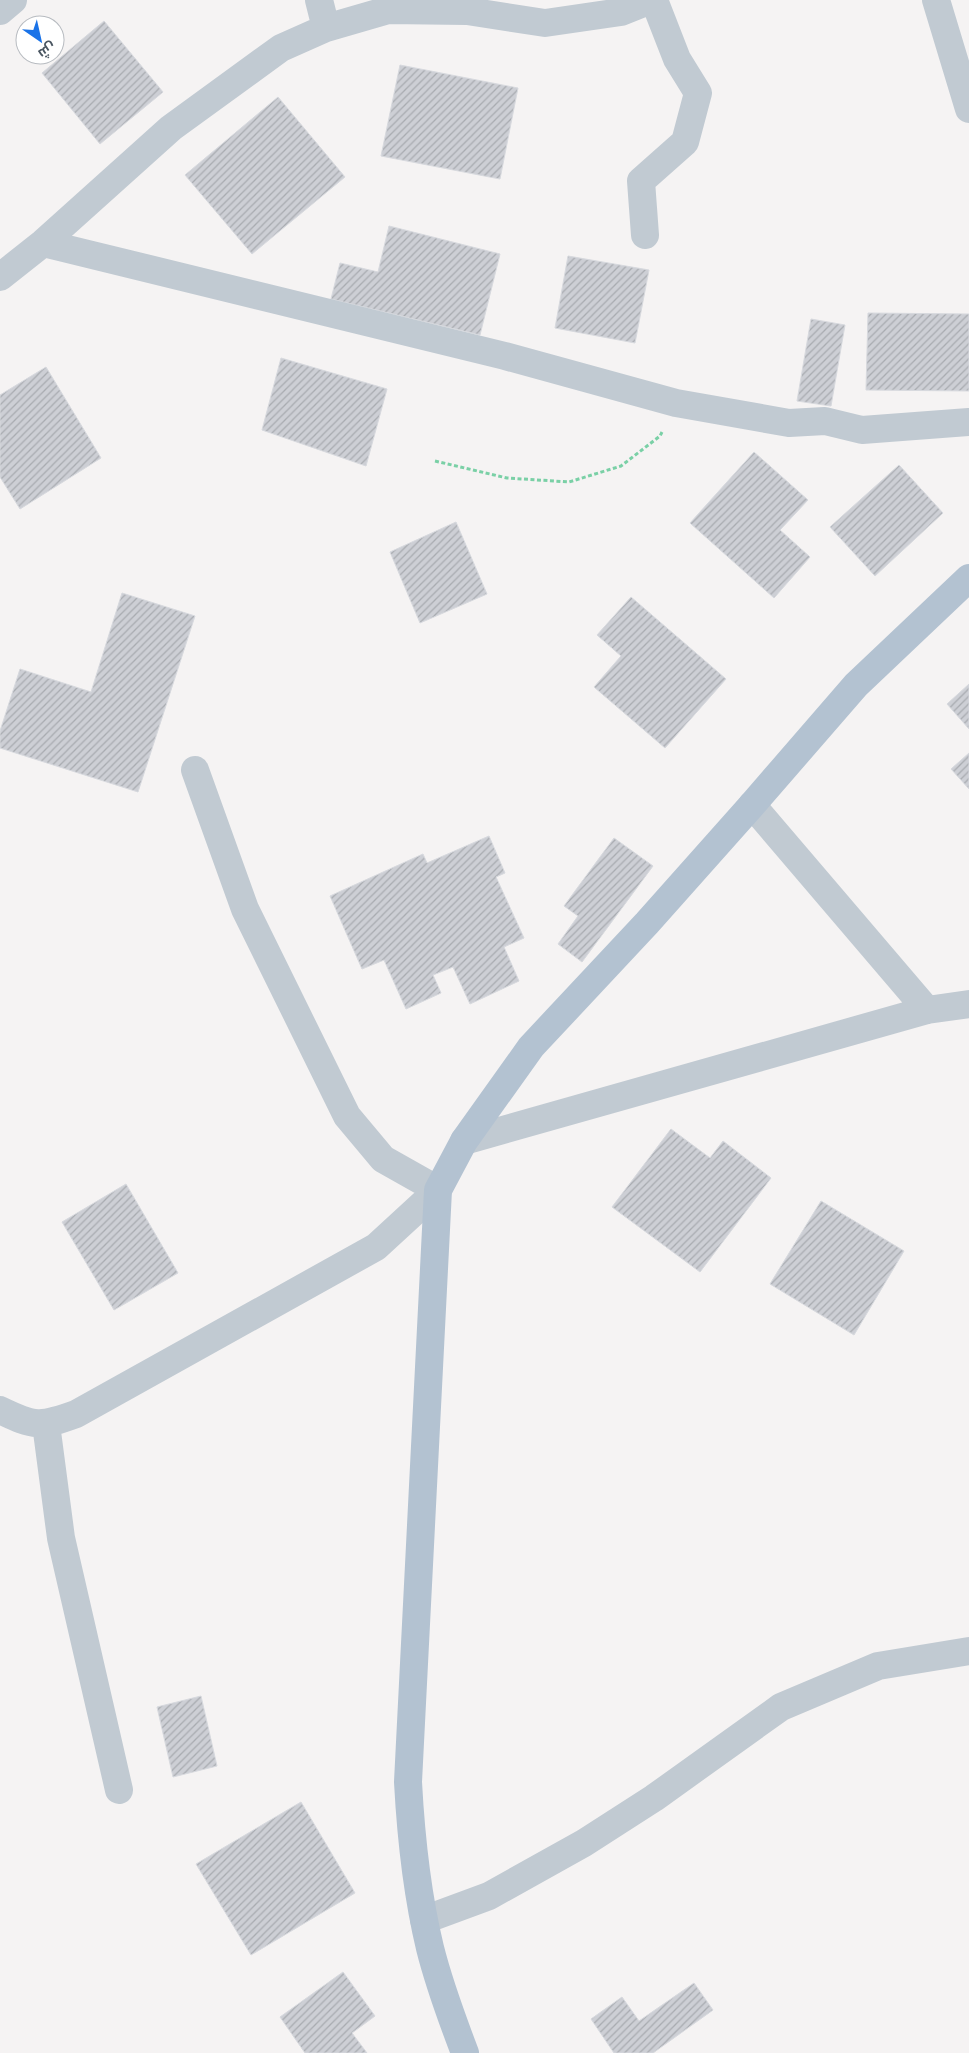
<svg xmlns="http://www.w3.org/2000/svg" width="969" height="2053" font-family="'Golos Text',Cairo,sans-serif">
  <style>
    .building { fill: url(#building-hatch); stroke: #d7d9de }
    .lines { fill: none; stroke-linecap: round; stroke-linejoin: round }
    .path { stroke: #7ad0a6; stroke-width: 3; stroke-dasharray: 4 2.5; stroke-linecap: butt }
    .minor { stroke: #c1cad2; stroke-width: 28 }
    .major { stroke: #b3c2d1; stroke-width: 28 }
  </style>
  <defs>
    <pattern id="building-hatch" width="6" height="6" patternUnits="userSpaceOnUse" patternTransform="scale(1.25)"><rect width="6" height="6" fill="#cdcfd5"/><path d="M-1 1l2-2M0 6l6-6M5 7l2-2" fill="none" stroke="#a8abb0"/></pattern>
  </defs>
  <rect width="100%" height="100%" fill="#f5f3f3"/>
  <path class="building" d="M 104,21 L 163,92 L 100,144 L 42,73 Z
    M 400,65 L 518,88 L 500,179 L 381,156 Z
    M 278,97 L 345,177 L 252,254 L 185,175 Z
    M 389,226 L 500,254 L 480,335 L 331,299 L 340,263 L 378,272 Z
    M 568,256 L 649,270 L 635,343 L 555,328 Z
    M 868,313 L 969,314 L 969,391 L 866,390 Z
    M 811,319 L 845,325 L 831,406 L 797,401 Z
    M 281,358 L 387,389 L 366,466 L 262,430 Z
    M 46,367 L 101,458 L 20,509 L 0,477 L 0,395 Z
    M 754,452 L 808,500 L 780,530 L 810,557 L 774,598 L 690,523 Z
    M 899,465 L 943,513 L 875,576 L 830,527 Z
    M 456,522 L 487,594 L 420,623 L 390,552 Z
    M 122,593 L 195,616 L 138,792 L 0,748 L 0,731 L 20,669 L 91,692 Z
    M 631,597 L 726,679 L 665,748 L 594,687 L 621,656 L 597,635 Z
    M 969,684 L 969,729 L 947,704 Z
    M 969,753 L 969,789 L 951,769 Z
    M 489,836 L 505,873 L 496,877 L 524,938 L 504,947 L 519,981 L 470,1004 L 453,967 L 433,975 L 441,993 L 406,1009 L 384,960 L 362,969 L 330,896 L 423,854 L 427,863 Z
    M 614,838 L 653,866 L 582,962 L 558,944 L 578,916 L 564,906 Z
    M 671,1129 L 710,1158 L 723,1141 L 771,1178 L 700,1272 L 612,1207 Z
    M 126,1184 L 178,1273 L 114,1310 L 62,1222 Z
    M 821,1201 L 904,1251 L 854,1335 L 770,1284 Z
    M 201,1696 L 217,1766 L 173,1777 L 157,1707 Z
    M 301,1802 L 355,1893 L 251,1955 L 196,1864 Z
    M 343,1972 L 375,2016 L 352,2033 L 367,2053 L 305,2053 L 280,2017 Z
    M 694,1983 L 713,2010 L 653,2053 L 614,2053 L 591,2019 L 622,1997 L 639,2021 Z"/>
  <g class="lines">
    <path class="path" d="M 435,461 L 507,478 L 569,482 L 621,466 L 660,436 L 662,432"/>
    <path class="minor" d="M 319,0 L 326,28
      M 936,0 L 969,109
      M 0,11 L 13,0
      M 645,235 L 641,181 L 685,142 L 698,93 L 677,59 L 654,0
      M 43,243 L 505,356 L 676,403 L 789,423 L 825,421 L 862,430 L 969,422
      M 0,277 L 43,243 L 171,128 L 281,48 L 326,28 L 388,10 L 467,11 L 545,23 L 621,12 L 651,0
      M 752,805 L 927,1010
      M 464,1141 L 927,1010 L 969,1004
      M 0,1410 C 35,1427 40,1427 76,1414 L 376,1247 L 438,1190 L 383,1159 L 347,1116 L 245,909 L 195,770
      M 46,1424 L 61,1538 L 119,1790
      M 424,1920 L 489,1896 L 584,1843 L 654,1798 L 781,1707 L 878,1666 L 969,1651"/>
    <path class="major" d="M 465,2053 C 452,2019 439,1984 430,1948 C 417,1894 411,1838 408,1782 L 438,1190 L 464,1141 L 531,1047 L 647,923 L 752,805 L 856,685 L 969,578"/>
  </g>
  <g transform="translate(40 40) rotate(146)"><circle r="24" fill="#ffffff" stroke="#b7bbc0"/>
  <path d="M0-4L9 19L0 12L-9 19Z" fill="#1a73e8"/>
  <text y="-8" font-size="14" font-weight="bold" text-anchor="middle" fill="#4a5661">ش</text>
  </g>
</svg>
